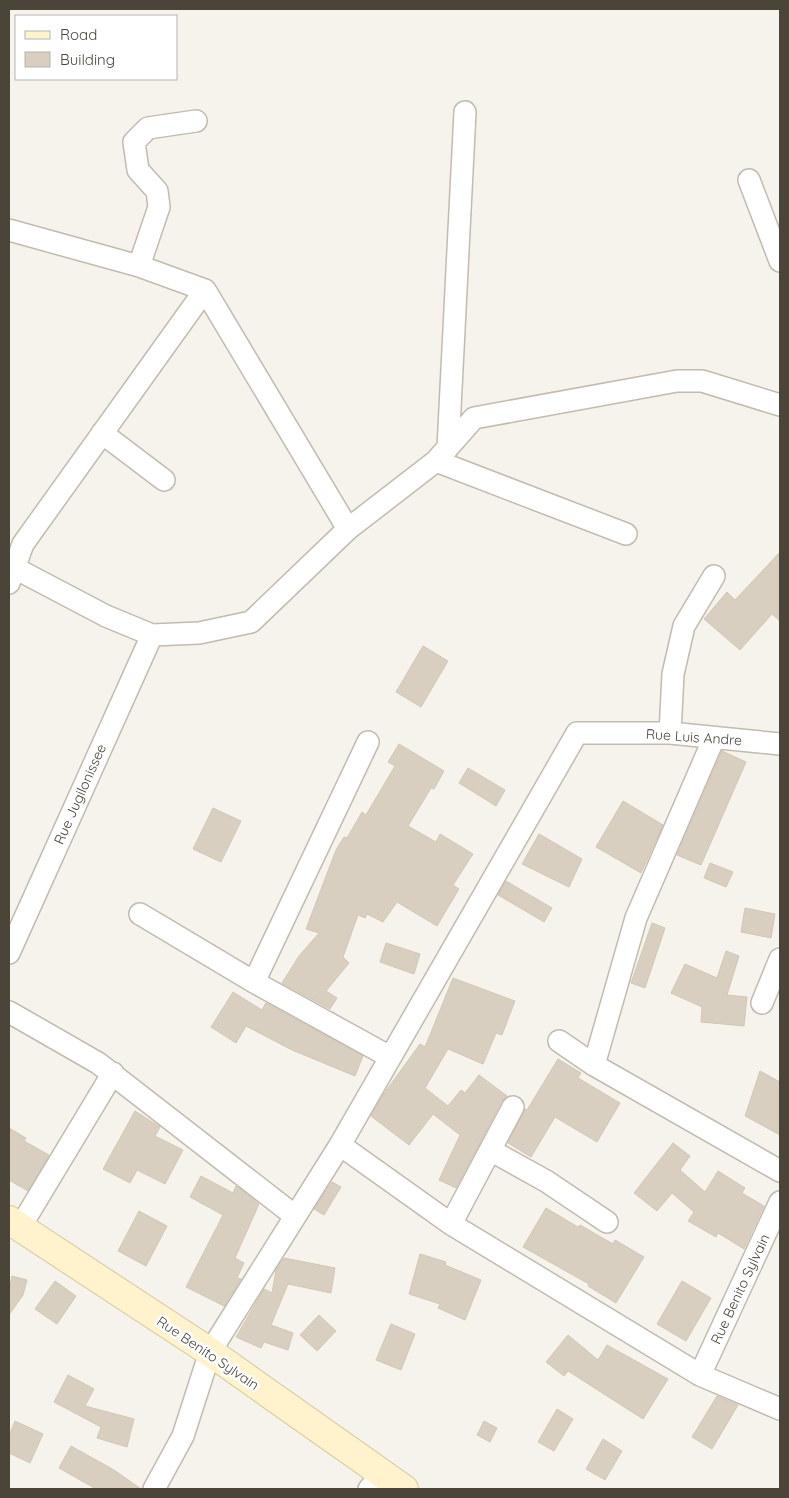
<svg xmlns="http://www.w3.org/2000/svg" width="789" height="1498" font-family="Quicksand,sans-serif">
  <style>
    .building { fill: #d8cfc1; stroke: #d3c7b4 }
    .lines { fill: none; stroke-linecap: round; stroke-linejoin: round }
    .street-casing { stroke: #c2bbae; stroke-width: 24 }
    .secondary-casing { stroke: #d6c79b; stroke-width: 30 }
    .street { stroke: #fff; stroke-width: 21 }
    .secondary { stroke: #fff3cd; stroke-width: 28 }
    .labels { text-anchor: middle; stroke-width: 5; stroke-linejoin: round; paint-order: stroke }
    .street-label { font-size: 14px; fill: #4b4439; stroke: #fff }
  </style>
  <rect width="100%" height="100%" fill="#f6f3ec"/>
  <path class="building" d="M 780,552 L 780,621 L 772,614 L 740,650 L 704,619 L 727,592 L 735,600 Z
    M 423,646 L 448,661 L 421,707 L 396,692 Z
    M 399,744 L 444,771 L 434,789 L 431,788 L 408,826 L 436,842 L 440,834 L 473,854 L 453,885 L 459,889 L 437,926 L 397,902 L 383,922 L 367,914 L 365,918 L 358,915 L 343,957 L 349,963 L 326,991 L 337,998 L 330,1009 L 282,983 L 299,956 L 319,933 L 306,929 L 336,850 L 344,837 L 347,838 L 362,812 L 366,815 L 395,766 L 388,762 Z
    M 722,751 L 746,762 L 701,865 L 677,855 Z
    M 468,768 L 505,790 L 496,806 L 459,783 Z
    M 623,801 L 663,825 L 641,873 L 596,847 Z
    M 213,808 L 241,821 L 221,862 L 193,849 Z
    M 539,834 L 582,859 L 569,887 L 522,864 Z
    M 710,863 L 733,872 L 726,887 L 704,878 Z
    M 506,881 L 552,908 L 544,922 L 498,895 Z
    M 745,908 L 775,914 L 771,938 L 741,932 Z
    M 652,923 L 665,928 L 645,988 L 631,983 Z
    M 386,943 L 420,954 L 414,974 L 380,962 Z
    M 726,951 L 739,956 L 727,995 L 747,997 L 744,1026 L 701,1022 L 702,1007 L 671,993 L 685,964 L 717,978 Z
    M 453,978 L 515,1001 L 502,1035 L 496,1033 L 483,1064 L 448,1049 L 425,1088 L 448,1106 L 461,1090 L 465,1093 L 479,1075 L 507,1096 L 502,1101 L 456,1188 L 439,1180 L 460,1135 L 433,1114 L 409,1145 L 371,1116 L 383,1095 L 420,1044 L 425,1047 Z
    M 233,992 L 262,1010 L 266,1003 L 363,1056 L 355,1076 L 292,1050 L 246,1026 L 236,1043 L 211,1027 Z
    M 558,1059 L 581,1073 L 578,1078 L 620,1103 L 597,1142 L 555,1117 L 531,1157 L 508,1143 L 525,1109 L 527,1110 Z
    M 760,1071 L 780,1082 L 780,1135 L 745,1116 Z
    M 135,1111 L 160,1127 L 155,1136 L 183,1150 L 165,1184 L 137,1170 L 130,1183 L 103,1169 Z
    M 9,1128 L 26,1138 L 24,1141 L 49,1155 L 28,1191 L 9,1180 Z
    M 673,1143 L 690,1156 L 680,1170 L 705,1192 L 718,1171 L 745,1188 L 742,1193 L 764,1206 L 744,1249 L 718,1233 L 716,1237 L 688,1221 L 694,1212 L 672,1193 L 657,1211 L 634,1193 Z
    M 201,1176 L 233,1193 L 236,1186 L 259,1204 L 235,1258 L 244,1263 L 237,1278 L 241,1279 L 224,1306 L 186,1287 L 223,1215 L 190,1197 Z
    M 332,1182 L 341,1187 L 324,1215 L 314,1209 Z
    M 546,1208 L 578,1227 L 580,1225 L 613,1244 L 615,1240 L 644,1257 L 616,1303 L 588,1286 L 589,1284 L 523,1247 Z
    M 139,1211 L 167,1226 L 146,1266 L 118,1251 Z
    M 420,1254 L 446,1262 L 445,1265 L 481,1280 L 465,1320 L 438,1308 L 440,1304 L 409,1294 Z
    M 284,1258 L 335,1268 L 331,1293 L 288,1284 L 271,1325 L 293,1333 L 288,1350 L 264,1342 L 261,1348 L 236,1337 L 264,1289 L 272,1293 L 276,1270 Z
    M 12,1276 L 27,1280 L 23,1295 L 9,1315 L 9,1290 Z
    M 55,1281 L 76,1296 L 57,1324 L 35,1309 Z
    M 682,1281 L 711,1298 L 686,1341 L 657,1324 Z
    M 319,1315 L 336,1331 L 317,1351 L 300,1335 Z
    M 391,1324 L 415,1334 L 401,1370 L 376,1360 Z
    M 568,1335 L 598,1360 L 607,1345 L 668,1379 L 643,1419 L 568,1371 L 564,1376 L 546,1362 Z
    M 68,1375 L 94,1389 L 85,1406 L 134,1419 L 127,1447 L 97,1438 L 101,1427 L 54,1402 Z
    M 717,1396 L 738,1405 L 712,1449 L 692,1437 Z
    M 557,1409 L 573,1419 L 554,1451 L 538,1442 Z
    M 15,1421 L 43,1434 L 30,1463 L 9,1453 L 9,1436 Z
    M 484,1421 L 497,1428 L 490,1442 L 477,1435 Z
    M 603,1439 L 622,1451 L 605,1480 L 586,1469 Z
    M 71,1446 L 114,1470 L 141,1489 L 96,1489 L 59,1468 Z"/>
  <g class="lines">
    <defs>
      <path id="street" d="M 749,180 L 780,261
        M 9,230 L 139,266 L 205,290 L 348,529
        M 139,266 L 159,207 L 157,191 L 138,170 L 134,142 L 148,128 L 196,121
        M 102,433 L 164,480
        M 448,448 L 465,112
        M 436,461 L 626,534
        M 9,565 L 106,616 L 152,635 L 199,633 L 251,622 L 348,529 L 436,461 L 474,418 L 677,381 L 702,381 L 780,405
        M 9,583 L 23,544 L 205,290
        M 670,733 L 673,674 L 684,626 L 714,576
        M 140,914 L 254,982 L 390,1057
        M 9,953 L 152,635
        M 254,982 L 368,742
        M 762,1003 L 780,959
        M 9,1012 L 98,1063 L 295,1216
        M 559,1041 L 594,1065 L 780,1171
        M 594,1065 L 636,918 L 714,738
        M 340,1145 L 451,1224 L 700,1375 L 780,1409
        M 490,1150 L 546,1181 L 607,1222
        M 451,1224 L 513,1107
        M 19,1229 L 113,1073
        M 700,1375 L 780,1202
        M 154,1489 L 183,1436 L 210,1352 L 340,1145 L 577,733 L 670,733 L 780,744
        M 369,1489 L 381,1475"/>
      <path id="secondary" d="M 9,1220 L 210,1352 L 404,1489"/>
    </defs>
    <use href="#street" class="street-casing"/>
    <use href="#secondary" class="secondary-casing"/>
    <use href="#street" class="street"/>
    <use href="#secondary" class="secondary"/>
  </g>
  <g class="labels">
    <g class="street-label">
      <text transform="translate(694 737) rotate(4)" y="5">Rue Luis Andre</text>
      <text transform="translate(80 794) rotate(-66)" y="5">Rue Jugilonissee</text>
      <text transform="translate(740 1289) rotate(-65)" y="5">Rue Benito Sylvain</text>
      <text transform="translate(208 1353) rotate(34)" y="5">Rue Benito Sylvain</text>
    </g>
  </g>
  <rect width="789" height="1498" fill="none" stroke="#4b4439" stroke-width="20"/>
  <rect x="15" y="15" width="162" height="65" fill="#ffffff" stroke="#b7b4b0"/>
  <rect x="25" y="31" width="25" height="8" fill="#fff3cd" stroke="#b7b4b0"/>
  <text x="60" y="40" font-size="15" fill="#4b4439">Road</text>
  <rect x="25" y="52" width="25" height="15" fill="#d8cfc1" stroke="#b7b4b0"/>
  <text x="60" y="65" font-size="15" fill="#4b4439">Building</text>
</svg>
